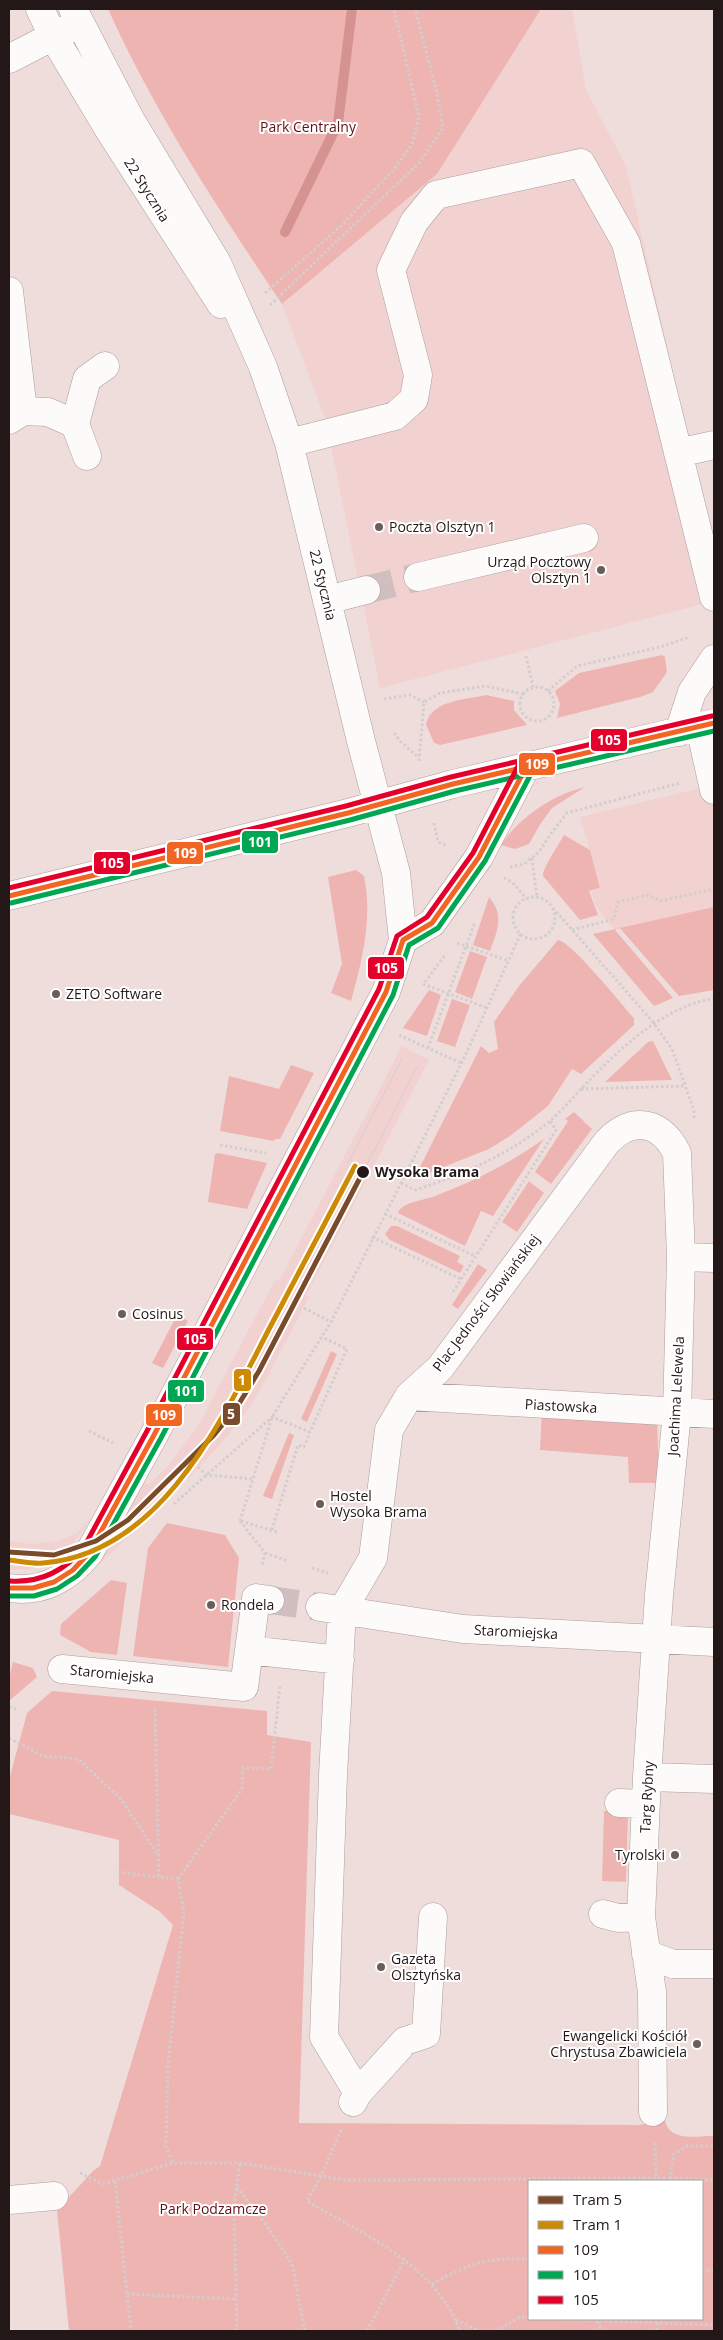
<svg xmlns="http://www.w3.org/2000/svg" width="723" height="2340" font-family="'Open Sans',sans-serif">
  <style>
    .built { fill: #f1d2d0 }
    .green { fill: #eeb4b2; fill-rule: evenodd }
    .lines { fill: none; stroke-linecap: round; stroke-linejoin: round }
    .stream { stroke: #d69290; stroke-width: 10 }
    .minor-tunnel { stroke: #d0bfbe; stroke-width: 28; stroke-dasharray: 28 14; stroke-linecap: butt }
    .minor-casing { stroke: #ab9d9d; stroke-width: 29 }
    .path { stroke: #d3cece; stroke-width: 3; stroke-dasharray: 2.5 2.5; stroke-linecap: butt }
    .minor { stroke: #fdfafa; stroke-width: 28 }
    .tram { stroke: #d4cfce; stroke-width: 1 }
    .bus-1-casing { stroke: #fff; stroke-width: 9 }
    .bus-2-casing { stroke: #fff; stroke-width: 9 }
    .bus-3-casing { stroke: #fff; stroke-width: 9 }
    .bus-1 { stroke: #f26522; stroke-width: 5 }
    .bus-2 { stroke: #00a651; stroke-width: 5 }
    .bus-3 { stroke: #e4002b; stroke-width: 5 }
    .tram-1-casing { stroke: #fff; stroke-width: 9 }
    .tram-2-casing { stroke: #fff; stroke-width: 9 }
    .tram-1 { stroke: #7a4b2a; stroke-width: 5 }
    .tram-2 { stroke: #cd8a05; stroke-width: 5 }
    .poi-dot { fill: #6a5d5c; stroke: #fff; stroke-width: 2 }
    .stop-dot { fill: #231817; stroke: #fff; stroke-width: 2 }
    .labels { text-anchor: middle; stroke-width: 4; stroke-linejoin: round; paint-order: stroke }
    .park-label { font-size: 14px; fill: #621016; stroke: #fff }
    .street-label { font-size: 14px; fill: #231817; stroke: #fff }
    .poi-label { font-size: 14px; fill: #231817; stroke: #fff; text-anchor: start }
    .stop-label { font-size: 14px; font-weight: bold; fill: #231817; stroke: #fff; text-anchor: start }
    .line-badge { stroke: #fff; stroke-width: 2 }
    .badge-label { font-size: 14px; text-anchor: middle; font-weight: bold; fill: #fff }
  </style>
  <rect width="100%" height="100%" fill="#efdddc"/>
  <path class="built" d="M 541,9 L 572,9 L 586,90 L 626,166 L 714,554 L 714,601 L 380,688 L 326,421 L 282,304 L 437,174 Z
    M 714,785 L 714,990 L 679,996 L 619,927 L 615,930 L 595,905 L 591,892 L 601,888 L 580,817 Z
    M 402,1046 L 429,1060 L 306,1296 L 309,1297 L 267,1378 L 250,1407 L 219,1446 L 156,1512 L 91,1571 L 144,1480 L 146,1484 L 150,1483 L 167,1467 L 199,1424 L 275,1280 L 279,1281 Z
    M 92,1515 L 80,1535 L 62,1554 L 30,1569 L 9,1570 L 9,1541 L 32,1544 L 59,1541 L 77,1533 Z"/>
  <path class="green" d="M 108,9 L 541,9 L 437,174 L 282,304 C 218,209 155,113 108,9 Z
    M 662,655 L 665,657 L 667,672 L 653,692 L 640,697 L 557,718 L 560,704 L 555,691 L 579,673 Z
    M 486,695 L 514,701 L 514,710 L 527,725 L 440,745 L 434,743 L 426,724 C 432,700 465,700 486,695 Z
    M 585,787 L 552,808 L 541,823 L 529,844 L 515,849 L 501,845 C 520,817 552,795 585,787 Z
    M 564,835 L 590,850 L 600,888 L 589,891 L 598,915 L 580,920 L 543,876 C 542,869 559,844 564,835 Z
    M 356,870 L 364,876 C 373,918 362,961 351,1001 L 331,993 L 342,964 L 328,877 Z
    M 489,897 C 505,915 497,932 490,951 L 473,945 Z
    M 714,907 L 714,990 L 679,996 L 619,927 L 615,930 L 673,998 L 654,1006 L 593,934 Z
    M 558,940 C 570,940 623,1006 634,1018 L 634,1025 L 581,1074 L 572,1069 L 548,1106 L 510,1136 L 489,1149 L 421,1176 L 418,1172 L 419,1169 L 481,1046 L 489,1053 L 498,1049 L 494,1022 L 519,986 Z
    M 470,951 L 487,957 L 472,999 L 455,992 Z
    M 429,990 L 441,995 L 427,1036 L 403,1028 Z
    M 452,999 L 470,1005 L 455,1047 L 437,1041 Z
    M 653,1041 L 672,1080 L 605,1082 L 648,1042 Z
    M 291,1065 L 314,1073 L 280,1139 L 275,1139 L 274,1141 L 220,1131 L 229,1076 L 279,1089 Z
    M 574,1112 L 592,1129 L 551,1184 L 535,1172 L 568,1121 L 565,1119 Z
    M 544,1139 L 493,1216 L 481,1211 L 465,1246 L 398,1213 C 401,1202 426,1200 435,1196 C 475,1181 510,1163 544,1139 Z
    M 218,1153 L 267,1163 L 247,1209 L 208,1202 L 215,1154 Z
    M 529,1181 L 544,1193 L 517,1232 L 502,1222 Z
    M 391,1226 L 397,1226 L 460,1256 L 457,1262 L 464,1266 L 460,1273 L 390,1240 L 385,1234 Z
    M 478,1264 L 487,1270 L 458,1309 L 452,1305 Z
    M 177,1315 L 188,1321 L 163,1368 L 152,1363 Z
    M 331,1351 L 337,1354 L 307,1422 L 301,1419 Z
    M 542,1410 L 657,1417 L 659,1483 L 629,1483 L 628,1457 L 540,1450 Z
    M 289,1433 L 294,1435 L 272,1499 L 263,1496 Z
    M 167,1523 L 225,1535 L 239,1558 L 228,1667 L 133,1656 L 148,1548 Z
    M 111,1580 L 127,1583 L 117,1655 L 91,1652 L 60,1635 L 61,1624 Z
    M 13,1662 L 33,1668 L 37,1677 L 9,1701 L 9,1679 Z
    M 52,1691 L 267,1711 L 267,1735 L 311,1742 L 299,2123 L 639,2125 L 665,2120 C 669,2142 697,2136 714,2136 L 714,2331 L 69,2331 L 57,2210 L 93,2171 L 100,2166 L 173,1925 L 159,1911 L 119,1885 L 119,1840 L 9,1814 L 9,1780 L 27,1713 ZM 529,2181 L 702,2181 L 702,2319 L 529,2319 Z
    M 604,1811 L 628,1811 L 626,1882 L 602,1881 Z"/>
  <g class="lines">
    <path class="stream" d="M 285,232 L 338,123 L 352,9"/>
    <path class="minor-tunnel" d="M 366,590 L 418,577
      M 270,1600 L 320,1607"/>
    <defs>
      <path id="minor" d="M 40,9 L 53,36 L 111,133 L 221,304
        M 9,59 L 69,28
        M 9,291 L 23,411
        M 9,420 L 23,411 L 48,412 L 75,424 L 87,456
        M 75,424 L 87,379 L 105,366
        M 289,443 L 395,416 L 414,399 L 418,375 L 391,270 L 414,222 L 436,195 L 581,163 L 626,243 L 714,597
        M 678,453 L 714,445
        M 418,577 L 584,538
        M 327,600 L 366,590
        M 700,727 L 714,790
        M 679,732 L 692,692 L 714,659
        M 9,896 L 348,813 L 453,784 L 714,723
        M 403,940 L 432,923 L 479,857 L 525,769
        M 681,1257 L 714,1258
        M 409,1396 L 714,1414
        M 9,1588 C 42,1593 69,1578 89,1553 L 154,1435 L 386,992 L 403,940 L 396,873 L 361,741 L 289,443 L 263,367 L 217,263 L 130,119 L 73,9
        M 320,1607 L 463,1629 L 714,1642
        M 249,1650 L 340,1660
        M 62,1669 L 244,1687 L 256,1598 L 270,1600
        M 647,1777 L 714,1779
        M 619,1803 L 646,1804
        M 603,1914 L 618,1918 L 641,1917
        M 646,1954 L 673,1964 L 714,1964
        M 358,2093 L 405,2041 L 426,2034 L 433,1917
        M 353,2102 L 358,2093 L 324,2037 L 333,1775 L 342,1611 L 373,1558 L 389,1430 L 409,1396 L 440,1368 L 607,1142 C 632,1116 660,1120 677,1153 L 681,1257 L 677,1413 L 659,1595 L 647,1777 L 641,1917 L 652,1992 L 653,2112
        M 9,2200 L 54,2196"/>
    </defs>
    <use href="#minor" class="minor-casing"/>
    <path class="path" d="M 265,293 L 342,225 L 394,169 L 412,145 L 419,117 L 394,9
      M 270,305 L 420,162 L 443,128 L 436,89 L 415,9
      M 526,656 L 533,687
      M520 704a17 17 0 1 1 34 0a17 17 0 1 1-34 0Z
      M 548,691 L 577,666 L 664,646 L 689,637
      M 384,699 L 410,695 L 424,702
      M 394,733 L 400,741 L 418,757
      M 419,761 L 424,702 L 440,693 L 485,686 L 523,694
      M 434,823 L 438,842 L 447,845
      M 532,858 L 537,897
      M 510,867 L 524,864 L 539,852 L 552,832 L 567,813 L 680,783
      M 504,878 L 512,882 L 527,899
      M513 918a21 21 0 1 1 42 0a21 21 0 1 1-42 0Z
      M 553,908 L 653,1022 L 672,1049 L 694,1110 L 694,1120
      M 572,930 L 614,919 L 618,902 L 648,895 L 660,901 L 714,889
      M 457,943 L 509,961
      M 425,982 L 445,955
      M 423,984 L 487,1008
      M 399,1035 L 461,1063
      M 428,1048 L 475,922
      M 581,1089 L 685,1086
      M 220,1145 L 266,1153
      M 401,1183 L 415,1190 C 463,1175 511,1153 550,1121 C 560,1112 570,1101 579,1091 C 618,1051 658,1009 714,998
      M 385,1214 L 475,1256
      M 372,1237 L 461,1279
      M 453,1292 L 556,1130 L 550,1121
      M 304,1308 L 331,1322
      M 89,1431 L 113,1443
      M 198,1467 L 206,1475 L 253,1479
      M 174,1504 L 272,1417 L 310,1432 L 347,1349 L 322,1337
      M 240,1521 L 272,1417 L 331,1322 L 466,1054 L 521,933
      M 240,1521 L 265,1553 L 262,1566
      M 241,1521 L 277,1532
      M 272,1530 L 298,1445 L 304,1447 L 310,1432
      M 265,1553 L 288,1561
      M 312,1568 L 328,1573
      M 9,1707 L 16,1709
      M 155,1709 L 159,1877 L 178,1879 L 184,1912 L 168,2064 L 166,2147 L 173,2163
      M 9,1738 L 43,1756 L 78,1759 L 121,1799 L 158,1855
      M 118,1872 L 159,1877
      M 178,1879 L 242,1789 L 243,1768 L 271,1769 L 280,1685
      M 341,2130 L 322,2174 L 307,2201 C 364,2235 435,2264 460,2331
      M 655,2143 L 656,2179
      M 80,2173 L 103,2184 L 173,2163 L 240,2163 L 347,2180 L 670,2178 L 674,2154 L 687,2146 L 714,2146
      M 670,2178 L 714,2180
      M 115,2181 L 131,2331
      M 237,2187 L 268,2227 L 292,2264 L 305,2331
      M 702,2270 L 714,2271
      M 432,2284 C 470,2264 485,2257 529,2259
      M 127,2294 L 236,2299
      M 555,2319 L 714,2325
      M 456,2320 L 480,2331
      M 597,2321 L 602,2331
      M 657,2323 L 657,2331
      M 237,2331 L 234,2206 L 240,2163
      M 367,2331 L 405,2259
      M 496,2331 L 520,2317 L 529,2318"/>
    <use href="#minor" class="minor"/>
    <path class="tram" d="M 348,1163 L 402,1059
      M 363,1172 L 417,1067"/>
    <defs>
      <path id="bus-1" d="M 9,896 L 348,813 L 453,784 L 714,723
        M 9,1588 L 33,1588 L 54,1582 L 73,1570 L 89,1553 L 154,1435 L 386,992 L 403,940 L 432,923 L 479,857 L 525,769"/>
      <path id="bus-2" d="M 11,903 L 350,820 L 455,791 L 714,731
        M 9,1596 L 34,1596 L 57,1589 L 77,1576 L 95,1557 L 161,1438 L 393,995 L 409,945 L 438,928 L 485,861 L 532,772"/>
      <path id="bus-3" d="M 9,888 L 346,806 L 451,777 L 712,716
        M 10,1581 C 40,1583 63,1572 83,1549 L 147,1431 L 379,989 L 397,936 L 427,917 L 473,853 L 518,766"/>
    </defs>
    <use href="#bus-1" class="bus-1-casing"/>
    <use href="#bus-2" class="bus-2-casing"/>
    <use href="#bus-3" class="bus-3-casing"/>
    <use href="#bus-1" class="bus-1"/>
    <use href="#bus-2" class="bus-2"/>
    <use href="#bus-3" class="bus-3"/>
    <defs>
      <path id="tram-1" d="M 9,1552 L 54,1555 L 96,1541 L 128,1520 L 214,1435 L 237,1407 L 259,1371 L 363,1172"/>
      <path id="tram-2" d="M 9,1560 C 20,1561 32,1564 43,1563 C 160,1554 221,1422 268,1331 C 297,1276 326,1221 355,1166"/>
    </defs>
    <use href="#tram-1" class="tram-1-casing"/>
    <use href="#tram-2" class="tram-2-casing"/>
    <use href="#tram-1" class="tram-1"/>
    <use href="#tram-2" class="tram-2"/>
  </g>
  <g class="poi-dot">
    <circle cx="379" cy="527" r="5"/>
    <circle cx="601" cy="570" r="5"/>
    <circle cx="56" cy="994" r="5"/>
    <circle cx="122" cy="1314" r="5"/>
    <circle cx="320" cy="1504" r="5"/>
    <circle cx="211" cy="1605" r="5"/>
    <circle cx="675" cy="1855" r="5"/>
    <circle cx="381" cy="1967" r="5"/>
    <circle cx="697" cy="2044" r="5"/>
  </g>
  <circle class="stop-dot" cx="363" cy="1172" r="7"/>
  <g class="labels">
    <g class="park-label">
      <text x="308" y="132">Park Centralny</text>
      <text x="213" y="2214">Park Podzamcze</text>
    </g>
    <g class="street-label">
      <text transform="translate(147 190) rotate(58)" y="5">22 Stycznia</text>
      <text transform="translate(323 585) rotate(76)" y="5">22 Stycznia</text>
      <text transform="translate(486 1303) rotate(-53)" y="5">Plac Jedności Słowiańskiej</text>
      <text transform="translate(676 1396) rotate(-87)" y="5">Joachima Lelewela</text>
      <text transform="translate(561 1406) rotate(3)" y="5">Piastowska</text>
      <text transform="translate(516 1632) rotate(3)" y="5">Staromiejska</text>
      <text transform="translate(112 1674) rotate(6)" y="5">Staromiejska</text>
      <text transform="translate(647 1797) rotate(-87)" y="5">Targ Rybny</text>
    </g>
    <g class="poi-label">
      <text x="389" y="532">Poczta Olsztyn 1</text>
      <text x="591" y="567" text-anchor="end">Urząd Pocztowy<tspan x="591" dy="16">Olsztyn 1</tspan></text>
      <text x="66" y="999">ZETO Software</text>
      <text x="132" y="1319">Cosinus</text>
      <text x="330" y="1501">Hostel<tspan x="330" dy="16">Wysoka Brama</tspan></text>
      <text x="221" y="1610">Rondela</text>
      <text x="665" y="1860" text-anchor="end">Tyrolski</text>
      <text x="391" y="1964">Gazeta<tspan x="391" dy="16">Olsztyńska</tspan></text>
      <text x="687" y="2041" text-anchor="end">Ewangelicki Kościół<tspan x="687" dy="16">Chrystusa Zbawiciela</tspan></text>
    </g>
    <g class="stop-label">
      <text x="375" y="1177">Wysoka Brama</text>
    </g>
  </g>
  <g class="line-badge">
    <rect x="590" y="728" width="38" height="24" rx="5" fill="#e4002b"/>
    <rect x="518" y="752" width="38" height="24" rx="5" fill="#f26522"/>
    <rect x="241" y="830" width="38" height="24" rx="5" fill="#00a651"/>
    <rect x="166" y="841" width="38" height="24" rx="5" fill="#f26522"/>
    <rect x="93" y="851" width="38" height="24" rx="5" fill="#e4002b"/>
    <rect x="367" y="956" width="38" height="24" rx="5" fill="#e4002b"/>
    <rect x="176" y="1327" width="38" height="24" rx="5" fill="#e4002b"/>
    <rect x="233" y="1368" width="19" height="24" rx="5" fill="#cd8a05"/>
    <rect x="167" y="1379" width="38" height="24" rx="5" fill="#00a651"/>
    <rect x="222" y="1402" width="19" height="24" rx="5" fill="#7a4b2a"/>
    <rect x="145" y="1403" width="38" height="24" rx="5" fill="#f26522"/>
  </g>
  <g class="badge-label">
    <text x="609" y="745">105</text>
    <text x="537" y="769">109</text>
    <text x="260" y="847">101</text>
    <text x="185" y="858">109</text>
    <text x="112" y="868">105</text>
    <text x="386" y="973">105</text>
    <text x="195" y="1344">105</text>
    <text x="242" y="1385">1</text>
    <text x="186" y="1396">101</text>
    <text x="231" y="1419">5</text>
    <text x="164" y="1420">109</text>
  </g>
  <rect width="723" height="2340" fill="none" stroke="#231817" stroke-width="20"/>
  <rect x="528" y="2180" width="175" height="140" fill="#ffffff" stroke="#a7a3a2"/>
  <rect x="538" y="2196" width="25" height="8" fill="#7a4b2a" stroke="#a7a3a2"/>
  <text x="573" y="2205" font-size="15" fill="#231817">Tram 5</text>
  <rect x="538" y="2221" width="25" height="8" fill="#cd8a05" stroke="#a7a3a2"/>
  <text x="573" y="2230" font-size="15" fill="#231817">Tram 1</text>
  <rect x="538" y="2246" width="25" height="8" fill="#f26522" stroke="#a7a3a2"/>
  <text x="573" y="2255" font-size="15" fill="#231817">109</text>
  <rect x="538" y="2271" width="25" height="8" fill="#00a651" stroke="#a7a3a2"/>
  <text x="573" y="2280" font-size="15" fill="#231817">101</text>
  <rect x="538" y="2296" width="25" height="8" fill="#e4002b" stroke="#a7a3a2"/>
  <text x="573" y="2305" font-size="15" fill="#231817">105</text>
</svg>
